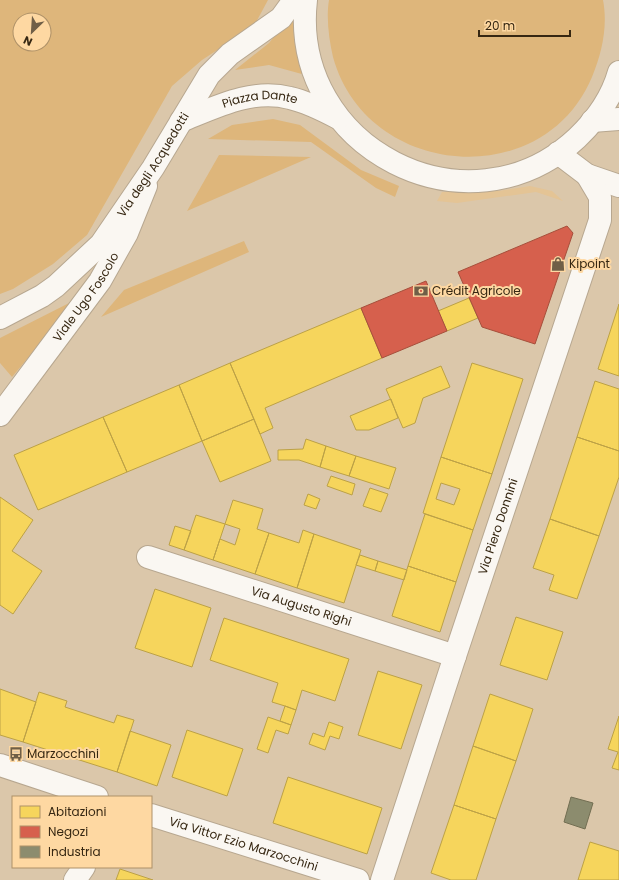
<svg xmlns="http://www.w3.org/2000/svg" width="619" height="880" font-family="Poppins,sans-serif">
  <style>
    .built { fill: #e4c495 }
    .green { fill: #deb67b; fill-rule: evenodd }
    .homes { fill: #f6d55c; stroke: #bca146; fill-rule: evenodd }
    .shops { fill: #d6604d; stroke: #a64f3b }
    .industry { fill: #8c8c6e; stroke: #726e52 }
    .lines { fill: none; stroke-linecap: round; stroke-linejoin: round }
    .minor-casing { stroke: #b7a790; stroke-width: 24 }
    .major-casing { stroke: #b7a790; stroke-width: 24 }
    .minor { stroke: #faf7f2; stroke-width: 22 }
    .major { stroke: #faf7f2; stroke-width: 22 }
    .labels { text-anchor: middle; stroke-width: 4; stroke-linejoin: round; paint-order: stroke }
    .street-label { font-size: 12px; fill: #362712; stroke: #fed8a2 }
    .poi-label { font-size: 12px; fill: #362712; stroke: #fed8a2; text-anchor: start }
  </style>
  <rect width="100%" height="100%" fill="#dbc7aa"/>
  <path class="built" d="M 530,186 L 552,191 L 563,201 L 536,192 L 457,203 L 437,201 L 442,192 L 498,191 Z"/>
  <path class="green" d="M 0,0 L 268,0 L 254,26 L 202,60 L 172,86 L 87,235 L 53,264 L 13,289 L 0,294 ZM 20,20 L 44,20 L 44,44 L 20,44 Z
    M 329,0 L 603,0 C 608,26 602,53 592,77 C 543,194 366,178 333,57 C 329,39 326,18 329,0 Z
    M 294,13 L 298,47 L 309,76 L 269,65 L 235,70 L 269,43 Z
    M 273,119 L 300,125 L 361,170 L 399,186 L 395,197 L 376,188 L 311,142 L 208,139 L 232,125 Z
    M 219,155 L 311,157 L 187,211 Z
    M 244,241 L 249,252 L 101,317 L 124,290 Z
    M 77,299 L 12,377 L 0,363 L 0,338 Z"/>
  <path class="homes" d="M 469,298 L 478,318 L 447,331 L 438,311 Z
    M 619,304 L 619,376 L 598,369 Z
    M 361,308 L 382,358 L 265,408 L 273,428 L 260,434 L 230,363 Z
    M 230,363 L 254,419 L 202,441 L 179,385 Z
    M 472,363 L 523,379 L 492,474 L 441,457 Z
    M 441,366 L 450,387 L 423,398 L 415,423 L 403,428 L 386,389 Z
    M 595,381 L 619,389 L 619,451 L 577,437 Z
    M 179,385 L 202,441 L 127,472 L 103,417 Z
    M 391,399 L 398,418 L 369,430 L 356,430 L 350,416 Z
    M 103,417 L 127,472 L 38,510 L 14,455 Z
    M 254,419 L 271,461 L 220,482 L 202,441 Z
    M 577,437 L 619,451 L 619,477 L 599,536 L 550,519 Z
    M 306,439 L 326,446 L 320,467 L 299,460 L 278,460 L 278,450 L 303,449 Z
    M 326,446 L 356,456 L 349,476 L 320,467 Z
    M 356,456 L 396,468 L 389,489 L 349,476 Z
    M 441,457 L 492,474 L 473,530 L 423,513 ZM 441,483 L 460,489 L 454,505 L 436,499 Z
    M 331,476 L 355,484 L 352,495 L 327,486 Z
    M 370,488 L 388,494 L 381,512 L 363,506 Z
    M 308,494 L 320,499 L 316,509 L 304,505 Z
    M 0,497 L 33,520 L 12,551 L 42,571 L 13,614 L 0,605 Z
    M 233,500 L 263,509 L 257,529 L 269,533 L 255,574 L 213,560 L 220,539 L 235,545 L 240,529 L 225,524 Z
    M 425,514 L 473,530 L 456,582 L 408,566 Z
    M 196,515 L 225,524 L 213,560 L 184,550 Z
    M 550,519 L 599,536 L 577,599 L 549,590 L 554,575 L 533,568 Z
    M 175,526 L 191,531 L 184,550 L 169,545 Z
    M 303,530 L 314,534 L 297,588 L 255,574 L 269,533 L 299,543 Z
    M 314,534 L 361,550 L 344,603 L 297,588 Z
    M 360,555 L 378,561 L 375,571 L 356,565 Z
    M 378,561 L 407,570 L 404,580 L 375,571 Z
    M 408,566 L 456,582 L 440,632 L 392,616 Z
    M 155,589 L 211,608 L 192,667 L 135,648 Z
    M 516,617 L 563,632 L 547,680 L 500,665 Z
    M 224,618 L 349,659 L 335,701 L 302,690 L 296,710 L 285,706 L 272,702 L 278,683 L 210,660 Z
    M 378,671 L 422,685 L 401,749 L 358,735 Z
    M 0,689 L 36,702 L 23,742 L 0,735 Z
    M 39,692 L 67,701 L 65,707 L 114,723 L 117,715 L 134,720 L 117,772 L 23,742 Z
    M 490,694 L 533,709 L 516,761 L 473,746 Z
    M 285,706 L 296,710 L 291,725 L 280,721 Z
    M 619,716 L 619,770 L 612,768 L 618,752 L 608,749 Z
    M 268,717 L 291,725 L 288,734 L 276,730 L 268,753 L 257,749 Z
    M 329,722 L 343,727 L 339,739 L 330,736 L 325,750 L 309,744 L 313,733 L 324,737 Z
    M 187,730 L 243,749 L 227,796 L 172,777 Z
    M 130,731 L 171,745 L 157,786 L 117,772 Z
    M 473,746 L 516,761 L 496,819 L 454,805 Z
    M 288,777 L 382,808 L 367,854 L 273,823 Z
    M 454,805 L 496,819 L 476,880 L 451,880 L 431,873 Z
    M 590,842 L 619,851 L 619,880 L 578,880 Z
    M 120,869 L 153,880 L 116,880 Z"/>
  <path class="shops" d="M 567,226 L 573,233 L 535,344 L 482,327 L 458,272 Z
    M 426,281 L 447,331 L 382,358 L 361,308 Z"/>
  <path class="industry" d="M 571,797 L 593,803 L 585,829 L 564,822 Z"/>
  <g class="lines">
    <defs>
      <g id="minor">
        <path d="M 558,153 L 587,175 L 619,186"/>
        <path id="s1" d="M 0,415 L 100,281 L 127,233 L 146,186"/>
        <path id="s2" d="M 148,557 L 455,656"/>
        <path d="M 0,765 L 97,797"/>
        <path id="s3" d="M 151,815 L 358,880"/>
        <path d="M 75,880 L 84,867"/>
        <path id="s4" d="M 382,880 L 455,656 L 600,220 L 600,197 L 587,175"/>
      </g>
      <g id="major">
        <path d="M 306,0 C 289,148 468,240 577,138 C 596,120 612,97 619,72"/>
        <path id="s5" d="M 181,121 C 216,107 252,88 290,98 C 307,102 323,110 338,118"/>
        <path d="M 592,121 L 619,119"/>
        <path id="s6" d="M 0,318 L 42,296 L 56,286 L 101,244 L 153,168 L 209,75 L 230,54 L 281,18 L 294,0"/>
      </g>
    </defs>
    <use href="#minor" class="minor-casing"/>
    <use href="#major" class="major-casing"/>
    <use href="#minor" class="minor"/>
    <use href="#major" class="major"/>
  </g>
  <defs>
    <symbol id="shop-bare" viewBox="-9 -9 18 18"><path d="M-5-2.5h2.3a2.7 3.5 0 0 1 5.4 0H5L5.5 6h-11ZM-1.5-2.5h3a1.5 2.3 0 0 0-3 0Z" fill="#705f47" stroke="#fed8a2" stroke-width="2.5" paint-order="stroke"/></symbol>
    <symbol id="bank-bare" viewBox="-9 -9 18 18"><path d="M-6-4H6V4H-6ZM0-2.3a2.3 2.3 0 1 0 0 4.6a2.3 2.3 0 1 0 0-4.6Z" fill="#705f47" stroke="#fed8a2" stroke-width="2.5" paint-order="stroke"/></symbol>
    <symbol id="bus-bare" viewBox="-9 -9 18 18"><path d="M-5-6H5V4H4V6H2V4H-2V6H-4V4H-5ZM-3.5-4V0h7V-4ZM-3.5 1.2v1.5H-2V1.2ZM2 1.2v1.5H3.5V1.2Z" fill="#705f47" stroke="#fed8a2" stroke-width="2.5" paint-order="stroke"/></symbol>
  </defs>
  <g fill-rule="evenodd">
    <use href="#shop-bare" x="548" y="254" width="20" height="20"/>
    <use href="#bank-bare" x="411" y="281" width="20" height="20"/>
    <use href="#bus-bare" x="6" y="744" width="20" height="20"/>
  </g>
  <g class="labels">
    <g class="street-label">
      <text dy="4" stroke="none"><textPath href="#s5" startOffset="83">Piazza Dante</textPath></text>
      <text dy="4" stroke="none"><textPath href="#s6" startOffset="221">Via degli Acquedotti</textPath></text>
      <text dy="4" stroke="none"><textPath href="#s1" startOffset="146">Viale Ugo Foscolo</textPath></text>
      <text dy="4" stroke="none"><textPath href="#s4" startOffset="372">Via Piero Donnini</textPath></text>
      <text dy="4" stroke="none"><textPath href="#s2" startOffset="161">Via Augusto Righi</textPath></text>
      <text dy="4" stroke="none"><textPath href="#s3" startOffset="97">Via Vittor Ezio Marzocchini</textPath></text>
    </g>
    <g class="poi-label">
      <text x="569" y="268">Kipoint</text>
      <text x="432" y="295">Crédit Agricole</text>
      <text x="27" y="758">Marzocchini</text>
    </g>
  </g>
  <rect x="12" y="796" width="140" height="72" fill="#fed8a2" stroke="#ae9168"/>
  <rect x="20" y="806" width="20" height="12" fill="#f6d55c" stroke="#ae9168"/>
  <text x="48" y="816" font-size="12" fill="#362712">Abitazioni</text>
  <rect x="20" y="826" width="20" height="12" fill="#d6604d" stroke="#ae9168"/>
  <text x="48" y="836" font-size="12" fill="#362712">Negozi</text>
  <rect x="20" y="846" width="20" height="12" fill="#8c8c6e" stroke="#ae9168"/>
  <text x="48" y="856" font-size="12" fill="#362712">Industria</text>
  <g transform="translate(32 32) rotate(205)"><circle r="19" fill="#fed8a2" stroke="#ae9168"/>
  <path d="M0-3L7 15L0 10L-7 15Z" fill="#705f47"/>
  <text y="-6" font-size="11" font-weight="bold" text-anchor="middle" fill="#362712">N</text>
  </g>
  <path d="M479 30v6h91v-6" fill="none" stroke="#362712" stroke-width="2"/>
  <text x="485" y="30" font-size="12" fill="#362712" stroke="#fed8a2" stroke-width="3" paint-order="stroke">20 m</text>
</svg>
